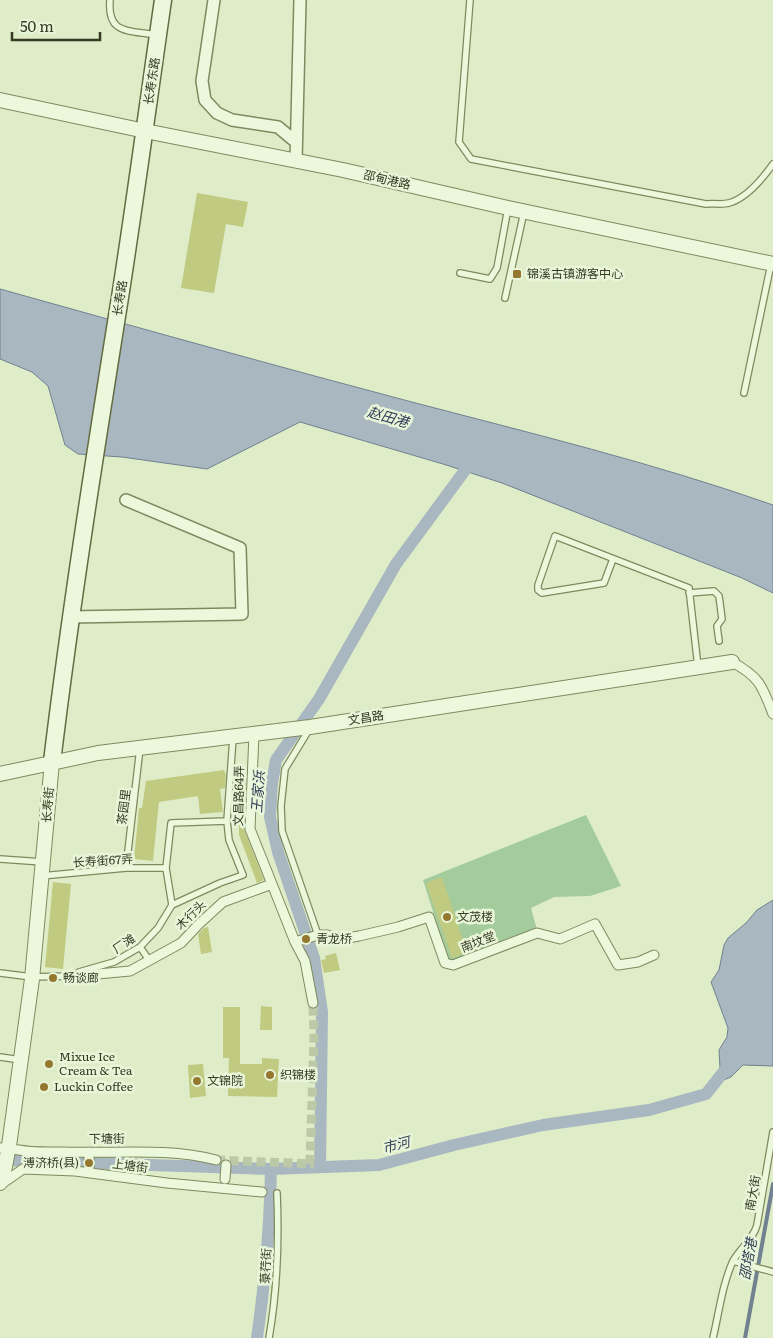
<svg xmlns="http://www.w3.org/2000/svg" width="773" height="1338" font-family="Literata,'Noto Sans SC',serif">
  <style>
    .green { fill: #a4cb9c }
    .water { fill: #a9b7c1; stroke: #708190 }
    .lines { fill: none; stroke-linecap: round; stroke-linejoin: round }
    .stream { stroke: #708190; stroke-width: 4 }
    .canal { stroke: #a9b7c1; stroke-width: 12 }
    .building { fill: #c0ca80 }
    .pedestrian-tunnel { stroke: #bcc9a7; stroke-width: 9; stroke-dasharray: 9 4.5; stroke-linecap: butt }
    .service-casing { stroke: #7e895e; stroke-width: 8 }
    .pedestrian-casing { stroke: #7e895e; stroke-width: 11 }
    .minor-casing { stroke: #7e895e; stroke-width: 14 }
    .tertiary-casing { stroke: #7e895e; stroke-width: 16 }
    .secondary-casing { stroke: #626b41; stroke-width: 19 }
    .service { stroke: #ecf8dc; stroke-width: 5.5 }
    .pedestrian { stroke: #ecf8dc; stroke-width: 9 }
    .minor { stroke: #ecf8dc; stroke-width: 11 }
    .tertiary { stroke: #ecf8dc; stroke-width: 14 }
    .secondary { stroke: #ecf8dc; stroke-width: 16 }
    .poi-dot { fill: #957830; stroke: #e8f5d8; stroke-width: 2 }
    .labels { text-anchor: middle; stroke-width: 5; stroke-linejoin: round; paint-order: stroke }
    .street-label { font-size: 12px; fill: #353a21; stroke: #e8f5d8 }
    .poi-label { font-size: 12px; fill: #353a21; stroke: #e8f5d8; text-anchor: start }
    .water-label { font-size: 14px; font-style: italic; fill: #313f59; stroke: #e8f5d8 }
  </style>
  <rect width="100%" height="100%" fill="#deedc8"/>
  <path class="green" d="M 586,815 L 621,886 L 590,896 L 554,897 L 531,908 L 537,930 L 449,962 L 423,880 Z"/>
  <path class="water" d="M 0,289 C 136,327 272,365 408,401 C 530,433 654,463 773,505 L 773,593 L 742,578 L 502,483 L 443,464 L 300,422 L 207,469 L 122,457 L 78,454 L 65,445 L 48,386 L 32,372 L 0,359 Z
    M 773,900 L 773,1066 L 743,1065 L 731,1077 L 721,1081 L 718,1078 L 720,1068 L 719,1050 L 727,1037 L 728,1028 L 711,982 L 719,970 L 724,945 L 728,938 L 746,923 L 757,910 Z"/>
  <g class="lines">
    <path class="stream" d="M 745,1338 L 773,1184"/>
    <path class="canal" d="M 0,1160 L 271,1169 L 379,1165 L 454,1145 L 543,1125 L 649,1110 L 706,1094 L 729,1065
      M 320,1167 L 322,1012 L 314,958 L 278,852 L 270,817 L 272,783 L 276,760 L 319,699 L 396,564 L 474,458
      M 257,1338 C 265,1282 270,1226 271,1169"/>
  </g>
  <path class="building" d="M 197,193 L 248,202 L 243,227 L 226,224 L 214,293 L 181,288 Z
    M 224,770 L 226,775 L 225,788 L 220,789 L 223,812 L 200,814 L 198,796 L 159,802 L 153,861 L 134,859 L 139,808 L 142,808 L 146,781 Z
    M 235,775 L 246,776 L 244,829 L 264,880 L 257,883 L 239,835 L 239,786 L 234,787 Z
    M 442,877 L 467,952 L 452,958 L 426,883 Z
    M 53,882 L 71,884 L 63,969 L 45,967 Z
    M 208,927 L 212,952 L 201,954 L 198,934 L 204,928 Z
    M 336,953 L 340,970 L 324,973 L 321,960 L 326,959 L 325,956 Z
    M 261,1006 L 272,1007 L 272,1030 L 260,1030 Z
    M 223,1007 L 240,1007 L 240,1064 L 262,1064 L 262,1058 L 279,1059 L 277,1097 L 228,1096 L 229,1058 L 223,1058 Z
    M 203,1064 L 206,1096 L 190,1098 L 188,1065 Z"/>
  <g class="lines">
    <path class="pedestrian-tunnel" d="M 216,1160 L 314,1164
      M 310,1164 L 314,1036 L 313,1003"/>
    <defs>
      <path id="service" d="M 110,0 C 107,35 129,30 156,35
        M 470,0 L 459,142 L 471,159 L 706,204 C 713,203 722,205 729,203 C 747,198 763,178 773,164
        M 460,273 L 490,279 L 497,268 L 508,208
        M 505,298 L 524,212
        M 744,393 L 771,264
        M 613,559 L 604,583 L 542,593 L 538,590 L 538,585 L 555,536 L 689,588 L 698,667
        M 689,593 L 714,591 L 719,596 L 722,619 L 717,626 L 719,641
        M 310,728 L 285,769 L 281,806 L 282,831 L 318,935
        M 0,859 L 43,862
        M 126,868 L 140,748
        M 41,876 L 126,868 L 166,868
        M 172,905 L 220,883 L 243,875 L 229,840 L 227,821 L 233,738
        M 140,947 L 149,960
        M 79,972 L 114,962 L 140,947 L 158,928 L 172,905 L 166,868 L 171,823 L 227,821
        M 0,973 L 32,977 L 67,976
        M 0,1057 L 21,1060
        M 733,1261 L 773,1272
        M 269,1338 C 277,1292 279,1240 277,1193
        M 713,1338 C 719,1313 722,1285 733,1261 C 740,1248 753,1240 757,1225 L 773,1132"/>
      <path id="pedestrian" d="M 732,662 C 760,677 762,686 773,714
        M 254,734 L 250,829 L 272,884
        M 295,942 L 305,961 L 313,1003
        M 65,977 L 130,971 L 181,943 L 199,924 L 223,902 L 272,884 L 295,942 L 318,935 L 327,935 L 342,939 L 359,936 L 398,927 L 429,917 L 445,963 L 453,965 L 537,933 L 560,939 L 595,924 L 618,965 L 638,962 L 654,955
        M 0,1148 C 8,1147 11,1149 19,1150 C 33,1153 50,1152 65,1152 C 114,1154 167,1147 216,1160
        M 89,1173 L 89,1152
        M 225,1179 L 226,1165
        M 0,1185 L 23,1169 L 75,1171 L 167,1183 L 262,1192"/>
      <path id="minor" d="M 214,0 L 202,81 L 205,100 L 217,113 L 232,120 L 278,127 L 296,142
        M 296,161 L 300,0
        M 70,617 L 242,614 L 240,548 L 126,500"/>
      <path id="tertiary" d="M 0,100 L 145,131 L 343,170 L 508,208 L 773,264
        M 0,774 L 98,753 L 310,727 L 732,662
        M 0,1183 L 4,1172 L 9,1146 L 32,979 L 52,762"/>
      <path id="secondary" d="M 52,762 C 71,605 96,448 121,291 C 136,194 149,97 163,0"/>
    </defs>
    <use href="#service" class="service-casing"/>
    <use href="#pedestrian" class="pedestrian-casing"/>
    <use href="#minor" class="minor-casing"/>
    <use href="#tertiary" class="tertiary-casing"/>
    <use href="#secondary" class="secondary-casing"/>
    <use href="#service" class="service"/>
    <use href="#pedestrian" class="pedestrian"/>
    <use href="#minor" class="minor"/>
    <use href="#tertiary" class="tertiary"/>
    <use href="#secondary" class="secondary"/>
  </g>
  <g class="poi-dot">
    <rect x="512" y="269" width="10" height="10" rx="2.5"/>
    <circle cx="447" cy="917" r="5"/>
    <circle cx="306" cy="939" r="5"/>
    <circle cx="53" cy="978" r="5"/>
    <circle cx="49" cy="1064" r="5"/>
    <circle cx="270" cy="1075" r="5"/>
    <circle cx="197" cy="1081" r="5"/>
    <circle cx="44" cy="1087" r="5"/>
    <circle cx="89" cy="1163" r="5"/>
  </g>
  <g class="labels">
    <g class="street-label">
      <text transform="translate(152 81) rotate(-82)" y="4">长寿东路</text>
      <text transform="translate(387 180) rotate(13)" y="4">邵甸港路</text>
      <text transform="translate(120 298) rotate(-81)" y="4">长寿路</text>
      <text transform="translate(366 718) rotate(-9)" y="4">文昌路</text>
      <text transform="translate(239 796) rotate(-89)" y="4">文昌路64弄</text>
      <text transform="translate(48 805) rotate(-85)" y="4">长寿街</text>
      <text transform="translate(124 807) rotate(-83)" y="4">茶园里</text>
      <text transform="translate(103 861) rotate(-4)" y="4">长寿街67弄</text>
      <text transform="translate(191 915) rotate(-44)" y="4">木行头</text>
      <text transform="translate(478 942) rotate(-21)" y="4">南坟堂</text>
      <text transform="translate(124 944) rotate(-34)" y="4">厂滩</text>
      <text transform="translate(107 1139) rotate(-1)" y="4">下塘街</text>
      <text transform="translate(130 1166) rotate(7)" y="4">上塘街</text>
      <text transform="translate(753 1193) rotate(-80)" y="4">南大街</text>
      <text transform="translate(266 1266) rotate(-88)" y="4">菉荇街</text>
    </g>
    <g class="poi-label">
      <text x="527" y="278">锦溪古镇游客中心</text>
      <text x="457" y="921">文茂楼</text>
      <text x="316" y="943">青龙桥</text>
      <text x="63" y="982">畅谈廊</text>
      <text x="59" y="1061">Mixue Ice<tspan x="59" dy="14">Cream &amp; Tea</tspan></text>
      <text x="280" y="1079">织锦楼</text>
      <text x="207" y="1085">文锦院</text>
      <text x="54" y="1091">Luckin Coffee</text>
      <text x="79" y="1167" text-anchor="end">溥济桥(县)</text>
    </g>
    <g class="water-label">
      <text transform="translate(388 417) rotate(16)" y="5">赵田港</text>
      <text transform="translate(258 792) rotate(-86)" y="5">王家浜</text>
      <text transform="translate(396 1145) rotate(-14)" y="5">市河</text>
      <text transform="translate(748 1259) rotate(-80)" y="5">邵塔港</text>
    </g>
  </g>
  <path d="M12 32v8h88v-8" fill="none" stroke="#353a21" stroke-width="2.5"/>
  <text x="20" y="32" font-size="15" fill="#353a21" stroke="#e8f5d8" stroke-width="4" paint-order="stroke">50 m</text>
</svg>
